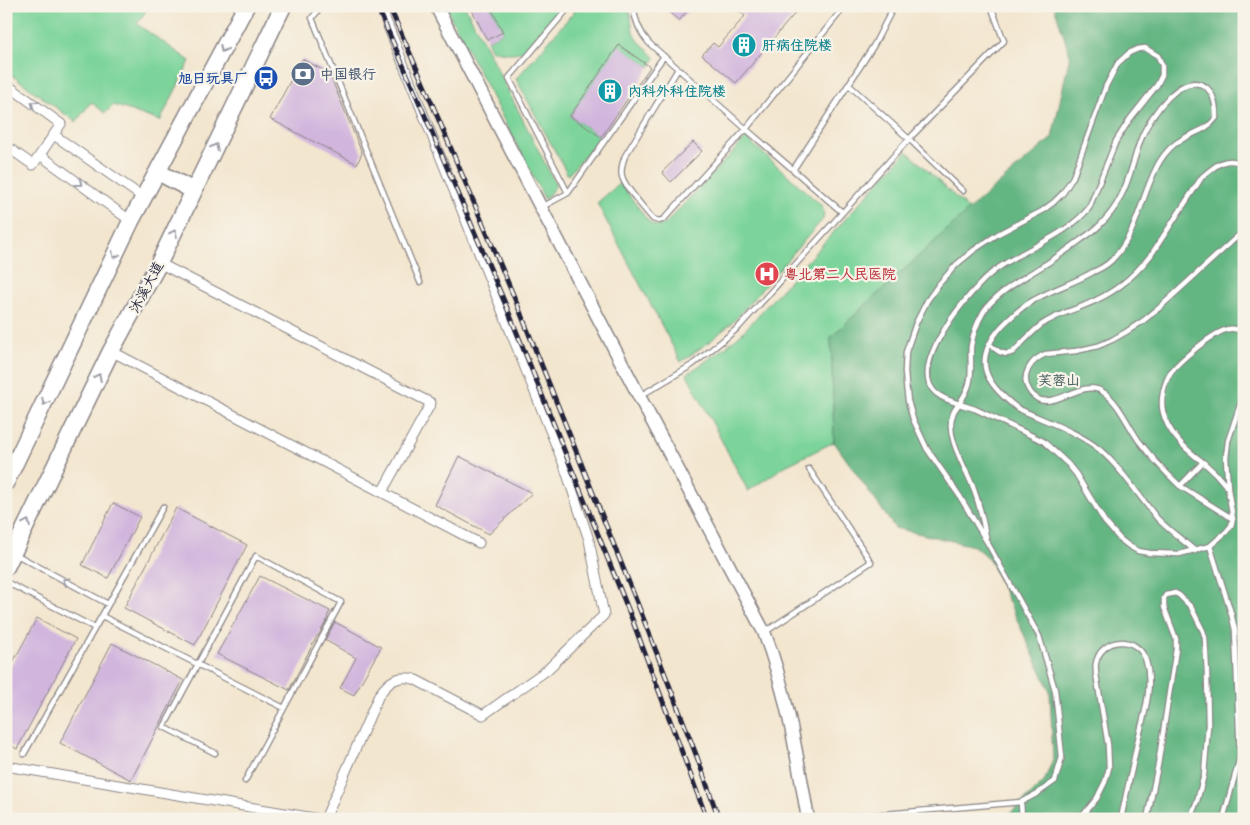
<svg xmlns="http://www.w3.org/2000/svg" width="1250" height="825" font-family="'Shantell Sans','LXGW WenKai TC',sans-serif">
  <style>
    .green { fill: #7bd49a; stroke: #4e7b6a }
    .forest { fill: #64b682; stroke: #436c5e }
    .building { fill: #d1b5dd }
    .lines { fill: none; stroke-linecap: round; stroke-linejoin: round }
    .lane-casing { stroke: #8a8485; stroke-width: 7 }
    .street-casing { stroke: #8a8485; stroke-width: 11 }
    .secondary-casing { stroke: #8a8485; stroke-width: 15 }
    .highway-casing { stroke: #8a8485; stroke-width: 19 }
    .lane { stroke: #fff; stroke-width: 4.5 }
    .street { stroke: #fff; stroke-width: 9 }
    .secondary { stroke: #fff; stroke-width: 12 }
    .highway { stroke: #fff; stroke-width: 16 }
    .rail-casing { stroke: #22223b; stroke-width: 5 }
    .rail { stroke: #f7f3e8; stroke-width: 3; stroke-dasharray: 9; stroke-linecap: butt }
    .oneway { stroke: #9c9ca7 }
    .labels { text-anchor: middle; stroke-width: 4.5; stroke-linejoin: round; paint-order: stroke }
    .culture-label { font-size: 14px; font-weight: bold; fill: #0d838f; stroke: #f7f3e8; text-anchor: start }
    .service-label { font-size: 14px; font-weight: bold; fill: #4e5e75; stroke: #f7f3e8; text-anchor: start }
    .transit-label { font-size: 14px; font-weight: bold; fill: #164399; stroke: #f7f3e8; text-anchor: end }
    .health-label { font-size: 14px; font-weight: bold; fill: #be3a42; stroke: #f7f3e8; text-anchor: start }
    .street-label { font-size: 14px; fill: #22223b; stroke: #f7f3e8 }
    .park-label { font-size: 14px; fill: #3d5758; stroke: #f7f3e8 }
  </style>
  <rect width="100%" height="100%" fill="#f7f3e8"/>
  <filter id="ink" filterUnits="userSpaceOnUse"><feTurbulence type="fractalNoise" baseFrequency=".02" numOctaves="2"/><feDisplacementMap in="SourceGraphic" scale="10" xChannelSelector="R" yChannelSelector="G"/><feConvolveMatrix kernelMatrix="1 2 1 2 8 2 1 2 1" color-interpolation-filters="sRGB"/></filter>
  <filter id="wash" filterUnits="userSpaceOnUse"><feTurbulence type="fractalNoise" baseFrequency=".0096" numOctaves="4" result="noise"/><feDisplacementMap in="SourceGraphic" scale="20" xChannelSelector="R" yChannelSelector="G"/><feGaussianBlur stdDeviation="1.12" result="paint"/><feColorMatrix in="noise" values="0 0 0 0 0 0 0 0 0 0 0 0 0 0 0 0 0 1.4 0 .05"/><feComposite in="paint" operator="in"/></filter>
  <g filter="url(#wash)">
    <rect width="100%" height="100%" fill="#f3e6cf"/>
    <path class="green" d="M 6,6 L 149,6 L 137,24 L 190,61 L 160,121 L 114,105 L 105,113 L 91,102 L 76,122 L 6,71 Z
      M 445,6 L 465,6 L 556,185 L 545,200 Z
      M 490,6 L 563,6 L 526,50 C 514,55 504,53 492,50 L 487,40 L 503,32 Z
      M 579,6 L 629,6 L 633,31 L 638,40 L 655,57 L 650,67 L 619,46 L 570,116 L 601,137 L 568,175 L 516,79 Z
      M 746,138 L 821,205 L 824,212 L 823,219 L 734,321 L 709,342 L 681,362 L 597,203 L 620,183 L 649,222 C 655,226 658,227 665,224 Z
      M 907,151 L 969,210 L 831,337 L 834,442 L 785,466 L 748,491 L 687,374 C 706,361 726,348 743,332 Z"/>
    <path class="forest" d="M 1054,6 L 1244,6 L 1244,819 L 1004,819 L 1044,782 L 1053,759 L 1050,691 L 989,559 L 974,546 L 895,528 L 834,442 L 831,337 L 975,204 L 1052,138 L 1070,55 Z"/>
    <g id="blocks">
      <path class="building" d="M 470,6 L 490,6 L 503,32 L 487,40 Z
        M 662,6 L 691,6 L 679,21 Z
        M 733,6 L 801,6 L 736,83 L 702,55 L 713,43 L 718,47 L 745,16 Z
        M 619,45 L 650,67 L 601,137 L 570,116 Z
        M 302,59 L 329,73 L 362,153 L 357,164 L 270,119 Z
        M 693,142 L 702,151 L 671,182 L 662,172 Z
        M 459,456 L 532,493 L 489,534 L 435,505 Z
        M 113,503 L 140,517 L 108,578 L 82,565 Z
        M 176,508 L 247,545 L 195,645 L 124,608 Z
        M 260,576 L 330,611 L 327,617 L 328,618 L 318,636 L 317,636 L 289,690 L 217,654 Z
        M 37,618 L 76,639 L 17,749 L 6,743 L 6,675 Z
        M 335,622 L 381,647 L 354,695 L 340,688 L 356,658 L 325,640 Z
        M 112,643 L 183,680 L 131,780 L 60,743 Z"/>
    </g>
  </g>
  <g filter="url(#ink)">
    <use href="#blocks" fill-opacity="0" stroke="#8a8485" stroke-width="1"/>
    <g class="lines">
      <defs>
        <path id="lane" d="M 322,6 L 312,18 L 420,282
          M 633,6 C 635,21 639,32 649,43 L 746,129 L 842,212
          M 678,69 L 625,156 C 623,162 620,169 622,176 C 624,187 645,209 653,219 L 659,221 L 664,219 L 746,129 L 845,6
          M 849,85 L 909,139 L 963,191
          M 793,170 L 874,45 L 894,6
          M 568,193 L 509,78 L 570,6
          M 542,207 L 568,193 L 664,56
          M 1244,230 L 1239,235 L 1159,308 L 1143,321 L 1126,332 L 1112,340 L 1098,346 L 1076,351 L 1046,354 C 1031,359 1020,376 1029,390 C 1031,394 1036,398 1040,400 C 1061,405 1083,379 1103,392 C 1119,402 1128,426 1139,441 C 1151,457 1165,472 1180,486 L 1203,462 C 1186,450 1168,434 1163,412 C 1160,399 1164,383 1171,372 C 1180,360 1215,331 1229,329 C 1234,328 1239,330 1244,332
          M 989,344 C 997,350 1003,357 1013,352 C 1022,343 1031,333 1041,325 C 1054,316 1069,311 1083,306 C 1113,294 1131,280 1151,255 L 1202,177 C 1216,165 1225,156 1244,164
          M 640,396 L 692,365 L 721,342 L 739,327 L 909,139 L 1004,41 L 991,6
          M 1203,462 L 1215,473 L 1228,488
          M 1180,486 L 1233,519
          M 986,537 C 983,520 979,503 973,487 C 966,468 944,435 953,414 C 954,410 957,407 959,404 L 975,409 L 1043,441 L 1055,452 L 1068,464 L 1076,474 L 1105,522 L 1120,539 L 1129,546 L 1138,551 L 1150,553 L 1179,554 L 1210,546 L 1226,532 L 1231,526 L 1233,519 L 1228,489 L 1226,458 L 1228,441 L 1244,393
          M 1210,546 L 1231,613 L 1235,630 L 1240,756 L 1244,770
          M 15,554 L 108,604
          M 6,582 L 95,628
          M 102,616 L 284,708
          M 765,632 L 871,562 L 809,469
          M 215,753 L 164,727 L 256,556 L 341,602 L 245,781
          M 24,754 L 163,507
          M 1021,802 L 1038,793 L 1055,781 L 1062,757 L 1055,690 L 1039,636 L 987,542 L 959,495 L 927,449 L 913,419 L 908,401 L 906,384 L 905,371 L 906,352 L 916,323 L 927,301 L 939,284 L 957,264 L 974,250 L 998,234 L 1042,211 L 1054,202 L 1063,193 L 1073,177 L 1106,86 L 1118,63 L 1129,53 L 1138,49 L 1145,48 L 1158,56 L 1162,65 L 1162,75 L 1157,85 L 1130,119 L 1116,141 L 1089,208 C 1064,238 1024,248 994,271 C 971,289 910,361 933,390 C 939,398 950,400 959,404 C 964,396 969,389 970,380 C 972,369 970,357 971,346 C 973,333 978,321 984,311 C 995,295 1013,285 1028,275 C 1047,264 1065,252 1082,239 C 1088,235 1094,231 1100,225 C 1108,217 1115,209 1120,198 C 1131,178 1134,155 1143,134 C 1151,116 1182,70 1206,87 C 1215,95 1216,107 1216,118 C 1206,131 1194,132 1181,140 C 1172,145 1165,153 1160,161 C 1141,193 1139,232 1112,260 C 1107,265 1100,269 1093,272 C 1074,283 1053,289 1034,300 C 1022,306 1011,317 1002,326 C 971,361 985,383 1017,408 C 1042,420 1079,432 1100,450 C 1122,469 1138,495 1157,518 C 1168,530 1182,539 1195,551
          M 828,819 L 1021,802 L 1022,819
          M 1080,819 L 1097,798 L 1105,782 L 1109,768 L 1108,745 L 1096,674 C 1096,670 1095,666 1096,663 C 1101,637 1138,634 1146,661 C 1154,688 1143,718 1137,744 C 1132,769 1126,794 1121,819
          M 1147,819 L 1158,765 L 1176,649 L 1176,639 L 1164,607 L 1164,598 L 1166,595 L 1171,594 L 1175,593 L 1179,595 L 1191,607 L 1203,631 L 1205,638 L 1207,673 L 1208,726 L 1204,775 L 1197,801 L 1190,819
          M 1223,819 L 1240,757"/>
        <path id="street" d="M 6,84 L 61,124 L 33,165 L 6,146
          M 54,135 L 144,198
          M 40,155 L 131,221
          M 159,263 L 431,403 L 382,492
          M 111,351 L 479,543
          M 6,766 L 320,819
          M 325,819 L 379,695 C 389,681 397,675 414,679 L 483,715 L 547,670 L 604,615 L 589,540 L 564,465 L 380,6"/>
        <path id="secondary" d="M 436,6 L 639,396 L 764,632 C 787,692 797,756 808,819"/>
        <path id="highway" d="M 158,172 L 194,191
          M 6,482 L 131,221 L 246,6
          M 6,567 L 111,351 L 159,263 L 283,6"/>
      </defs>
      <use href="#lane" class="lane-casing"/>
      <use href="#street" class="street-casing"/>
      <use href="#secondary" class="secondary-casing"/>
      <use href="#highway" class="highway-casing"/>
      <use href="#lane" class="lane"/>
      <use href="#street" class="street"/>
      <use href="#secondary" class="secondary"/>
      <use href="#highway" class="highway"/>
      <defs>
        <path id="rail" d="M 377,6 L 414,90 L 507,308 L 632,619 L 707,819
          M 389,6 L 424,85 L 517,304 L 642,615 L 697,757 L 719,819"/>
      </defs>
      <use href="#rail" class="rail-casing"/>
      <use href="#rail" class="rail"/>
    </g>
    <defs><path id="oneway-chevron" d="M-2-3.5L2.5 0L-2 3.5" fill="none" stroke-width="1.6" stroke-linecap="round" stroke-linejoin="round" transform="scale(1.25)"/></defs>
    <g class="oneway">
      <use href="#oneway-chevron" transform="translate(223 49) rotate(118)"/>
      <use href="#oneway-chevron" transform="translate(34 104) rotate(-144)"/>
      <use href="#oneway-chevron" transform="translate(215 147) rotate(-64)"/>
      <use href="#oneway-chevron" transform="translate(79 183) rotate(36)"/>
      <use href="#oneway-chevron" transform="translate(174 233) rotate(-64)"/>
      <use href="#oneway-chevron" transform="translate(115 255) rotate(116)"/>
      <use href="#oneway-chevron" transform="translate(98 377) rotate(-64)"/>
      <use href="#oneway-chevron" transform="translate(45 402) rotate(116)"/>
      <use href="#oneway-chevron" transform="translate(27 523) rotate(-64)"/>
      <use href="#oneway-chevron" transform="translate(66 581) rotate(-151)"/>
    </g>
  </g>
  <defs>
    <symbol id="building-disc" viewBox="-11 -11 22 22"><circle r="9.5" fill="#0f9aa8" stroke="#f7f3e8"/><path d="M-4-6H4V6H1V3H-1V6H-4ZM-2.5-4.3h1.7v1.8h-1.7ZM.8-4.3h1.7v1.8H.8ZM-2.5-1h1.7V.8h-1.7ZM.8-1h1.7V.8H.8Z" fill="#fff"/></symbol>
    <symbol id="bank-disc" viewBox="-11 -11 22 22"><circle r="9.5" fill="#5c6f8a" stroke="#f7f3e8"/><path d="M-6-4H6V4H-6ZM0-2.3a2.3 2.3 0 1 0 0 4.6a2.3 2.3 0 1 0 0-4.6Z" fill="#fff"/></symbol>
    <symbol id="bus-disc" viewBox="-11 -11 22 22"><circle r="9.5" fill="#1a4fb4" stroke="#f7f3e8"/><path d="M-5-6H5V4H4V6H2V4H-2V6H-4V4H-5ZM-3.5-4V0h7V-4ZM-3.5 1.2v1.5H-2V1.2ZM2 1.2v1.5H3.5V1.2Z" fill="#fff"/></symbol>
    <symbol id="hospital-disc" viewBox="-11 -11 22 22"><circle r="9.5" fill="#e0444e" stroke="#f7f3e8"/><path d="M-5-5h3v3.5h4V-5h3V5h-3V1.5h-4V5h-3Z" fill="#fff"/></symbol>
  </defs>
  <g fill-rule="evenodd">
    <use href="#building-disc" x="730" y="31" width="28" height="28"/>
    <use href="#bank-disc" x="289" y="60" width="28" height="28"/>
    <use href="#bus-disc" x="252" y="64" width="28" height="28"/>
    <use href="#building-disc" x="596" y="77" width="28" height="28"/>
    <use href="#hospital-disc" x="753" y="260" width="28" height="28"/>
  </g>
  <g class="labels">
    <g class="culture-label">
      <text x="762" y="50">肝病住院楼</text>
      <text x="628" y="96">内科外科住院楼</text>
    </g>
    <g class="service-label">
      <text x="320" y="79">中国银行</text>
    </g>
    <g class="transit-label">
      <text x="248" y="83">旭日玩具厂</text>
    </g>
    <g class="health-label">
      <text x="784" y="279">粤北第二人民医院</text>
    </g>
    <g class="street-label">
      <text transform="translate(146 287) rotate(-62)" y="5">沐溪大道</text>
    </g>
    <g class="park-label">
      <text x="1059" y="385">芙蓉山</text>
    </g>
  </g>
  <rect width="1250" height="825" fill="none" stroke="#f7f3e8" stroke-width="25"/>
</svg>
